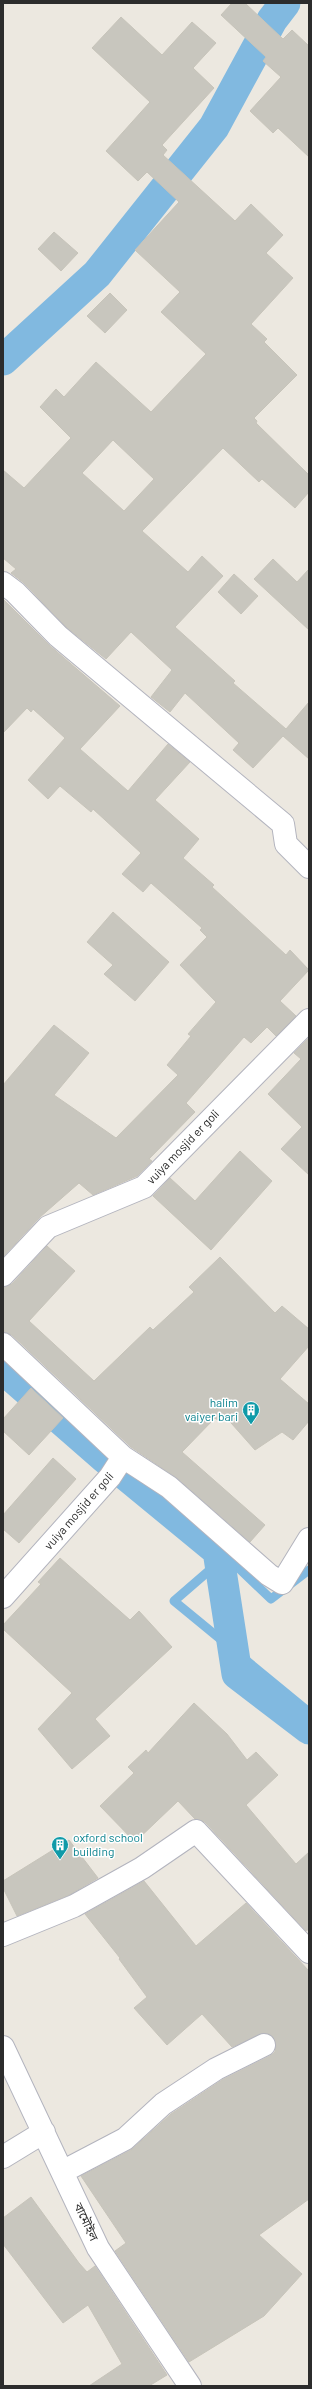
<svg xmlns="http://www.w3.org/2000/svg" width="312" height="2389" font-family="Barlow,'Noto Sans Bengali',sans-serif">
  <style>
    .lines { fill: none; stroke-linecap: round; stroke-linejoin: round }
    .stream { stroke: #81b9e0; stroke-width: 9 }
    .canal { stroke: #81b9e0; stroke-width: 31 }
    .building { fill: #c8c6be; stroke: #c7c4ba; fill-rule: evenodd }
    .street-casing { stroke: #b3b4be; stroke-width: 24 }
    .street { stroke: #fff; stroke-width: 22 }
    .labels { text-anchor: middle; stroke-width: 3; stroke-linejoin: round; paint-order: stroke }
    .street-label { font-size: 12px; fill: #2c2c2c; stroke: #fff }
    .culture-label { font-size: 12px; fill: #0d838f; stroke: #fff; text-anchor: end }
  </style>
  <rect width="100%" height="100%" fill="#ece8e0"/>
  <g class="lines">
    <path class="stream" d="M 309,1570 L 271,1599 L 226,1556 L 174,1601 L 309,1712"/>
    <path class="canal" d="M 3,360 L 97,274 L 214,127 L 272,20 L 285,3
      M 3,1369 L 105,1458 L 218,1551 L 237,1674 L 309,1729"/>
  </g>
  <path class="building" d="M 232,3 L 245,3 L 283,39 L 292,30 L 309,46 L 309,157 L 278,128 L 273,133 L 250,111 L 281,77 L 263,61 L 266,57 L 221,15 Z
    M 121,17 L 162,55 L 192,22 L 216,43 L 193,68 L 214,88 L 162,145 L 167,150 L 163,155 L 235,221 L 251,204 L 283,235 L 266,253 L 293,278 L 251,324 L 267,339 L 264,342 L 297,375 L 254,418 L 257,421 L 256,423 L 309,475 L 309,492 L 295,508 L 262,479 L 259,482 L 223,448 L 142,531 L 188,572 L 202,556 L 223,576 L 175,627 L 235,681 L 233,683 L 286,729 L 309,702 L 309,759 L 283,736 L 253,768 L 233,750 L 239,743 L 185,693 L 170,712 L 151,697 L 172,670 L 131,632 L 106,659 L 66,627 L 24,583 L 11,573 L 16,569 L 3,558 L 3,470 L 24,488 L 71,438 L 40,407 L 56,389 L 64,397 L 96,362 L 151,412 L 206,354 L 161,312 L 180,292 L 135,250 L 179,202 L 147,172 L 138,181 L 106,151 L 150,102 L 92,48 ZM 113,440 L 154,479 L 124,511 L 82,473 Z
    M 54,232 L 78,253 L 61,271 L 38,249 Z
    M 110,293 L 127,310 L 105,333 L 87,316 Z
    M 273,559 L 297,582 L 309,569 L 309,630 L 254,579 Z
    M 234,574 L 258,596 L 241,614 L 218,592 Z
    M 3,599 L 49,645 L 120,706 L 80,749 L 128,791 L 168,744 L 190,762 L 155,800 L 199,839 L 183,858 L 214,885 L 212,887 L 286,955 L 290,950 L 309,970 L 280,1001 L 296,1016 L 276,1036 L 267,1027 L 251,1043 L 244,1037 L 186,1103 L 195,1112 L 149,1159 L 152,1161 L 137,1176 L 93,1195 L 79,1183 L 39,1218 L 3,1257 L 3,1085 L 54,1025 L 89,1053 L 54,1095 L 116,1138 L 178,1075 L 167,1065 L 191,1036 L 188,1034 L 216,1002 L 180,965 L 207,937 L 200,930 L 202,928 L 151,883 L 143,892 L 122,874 L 141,853 L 93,809 L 91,812 L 60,786 L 48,799 L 28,780 L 65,738 L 33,709 L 31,712 L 27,708 L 3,733 Z
    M 113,912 L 169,962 L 135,1001 L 104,974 L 113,965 L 87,942 Z
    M 309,1038 L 309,1175 L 281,1149 L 302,1127 L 268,1094 L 301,1059 L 294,1053 Z
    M 240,1151 L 272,1181 L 211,1250 L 153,1196 L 170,1178 L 195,1201 Z
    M 47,1246 L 75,1271 L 29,1321 L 94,1381 L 150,1327 L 153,1330 L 194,1292 L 189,1287 L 220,1257 L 275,1313 L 282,1306 L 309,1329 L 309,1346 L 280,1379 L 309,1404 L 309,1421 L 293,1440 L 282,1432 L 255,1450 L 224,1415 L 219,1421 L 215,1418 L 182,1452 L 265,1525 L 250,1542 L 177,1478 L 131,1447 L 12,1335 L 3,1332 L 3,1287 L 12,1284 Z
    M 31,1388 L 63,1418 L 29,1455 L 3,1431 L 3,1419 Z
    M 53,1458 L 76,1479 L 19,1543 L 3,1529 L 3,1515 Z
    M 60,1558 L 130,1620 L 139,1611 L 172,1647 L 95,1719 L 110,1736 L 72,1769 L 38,1729 L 72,1693 L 3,1629 L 3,1625 L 41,1584 L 38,1582 Z
    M 194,1703 L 227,1734 L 247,1760 L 256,1752 L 278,1775 L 246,1805 L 296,1864 L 309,1852 L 309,1929 L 306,1931 L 205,1822 L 195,1819 L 178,1801 L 135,1842 L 100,1806 L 134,1773 L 128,1767 L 146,1750 L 148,1753 Z
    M 69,1840 L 98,1878 L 69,1895 L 17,1916 L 3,1888 L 3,1881 Z
    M 144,1881 L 196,1946 L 246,1903 L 309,1971 L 309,2199 L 259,2235 L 302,2274 L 264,2316 L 189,2362 L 115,2251 L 126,2243 L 81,2176 L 131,2150 L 171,2114 L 222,2080 L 270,2056 L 275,2052 L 276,2045 L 271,2035 L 264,2033 L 232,2047 L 202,2014 L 167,2045 L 134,2008 L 147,1997 L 119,1959 L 120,1958 L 85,1914 Z
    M 31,2197 L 79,2263 L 87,2272 L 95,2266 L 167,2375 L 149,2386 L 89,2386 L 122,2364 L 88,2305 L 63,2323 L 3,2244 L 3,2218 Z"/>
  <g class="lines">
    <defs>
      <path id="street" d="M 3,583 L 15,592 L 58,636 L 283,824 L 286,844 L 309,867
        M 3,1275 L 48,1227 L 144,1187 L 309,1020
        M 3,1344 L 123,1457 L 110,1477 L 3,1597
        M 123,1457 L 169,1487 L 269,1575 L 282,1583 L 309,1539
        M 3,1935 L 74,1906 L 142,1868 L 196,1831 L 309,1952
        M 3,2047 L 98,2248 L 190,2386
        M 3,2157 L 44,2132
        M 62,2172 L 125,2139 L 163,2104 L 216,2069 L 264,2045"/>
    </defs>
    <use href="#street" class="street-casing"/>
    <use href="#street" class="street"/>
  </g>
  <defs>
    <symbol id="building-pin" viewBox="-11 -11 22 30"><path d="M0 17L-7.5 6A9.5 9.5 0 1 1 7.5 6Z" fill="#0f9aa8" stroke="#fff"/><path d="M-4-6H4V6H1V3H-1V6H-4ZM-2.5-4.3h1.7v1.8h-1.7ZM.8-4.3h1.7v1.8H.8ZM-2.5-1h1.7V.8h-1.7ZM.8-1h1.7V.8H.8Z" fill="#fff"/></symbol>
  </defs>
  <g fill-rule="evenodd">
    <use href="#building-pin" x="241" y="1400" width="20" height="27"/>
    <use href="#building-pin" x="50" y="1835" width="20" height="27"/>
  </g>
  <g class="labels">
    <g class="street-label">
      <text transform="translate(183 1147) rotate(-46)" y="4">vuiya mosjid er goli</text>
      <text transform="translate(79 1511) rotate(-49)" y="4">vuiya mosjid er goli</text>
      <text transform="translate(86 2222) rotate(65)" y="4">বামৌইল</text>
    </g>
    <g class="culture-label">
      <text x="238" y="1407">halim<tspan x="238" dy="14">vaiyer bari</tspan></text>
      <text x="73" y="1842" text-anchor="start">oxford school<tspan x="73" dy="14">building</tspan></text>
    </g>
  </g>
  <rect width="312" height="2389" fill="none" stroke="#2c2c2c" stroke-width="8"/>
</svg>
